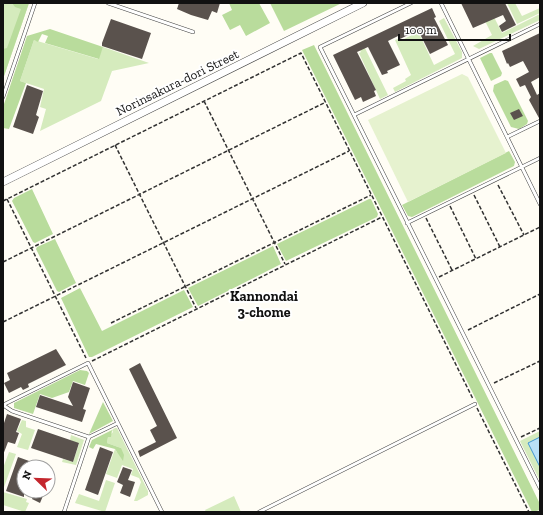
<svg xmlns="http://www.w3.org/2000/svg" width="543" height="515" font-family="'Zilla Slab',serif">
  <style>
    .green { fill: #d5ebbd }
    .forest { fill: #b9dc9c }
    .pitch { fill: #e6f2cf }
    .water { fill: #b9e0f7; stroke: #3f96cf }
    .building { fill: #5a524d }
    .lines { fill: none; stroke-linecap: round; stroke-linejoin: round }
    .service-casing { stroke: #444; stroke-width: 4 }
    .tertiary-casing { stroke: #444; stroke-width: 8 }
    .path { stroke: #333; stroke-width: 1.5; stroke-dasharray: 4 2; stroke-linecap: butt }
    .service { stroke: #fff; stroke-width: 3 }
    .tertiary { stroke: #fff; stroke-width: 7 }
    .labels { text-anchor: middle; stroke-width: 4; stroke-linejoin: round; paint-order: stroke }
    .street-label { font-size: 13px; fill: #111; stroke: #fff }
    .neighbourhood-label { font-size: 14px; font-weight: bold; fill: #111; stroke: #fff }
  </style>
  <rect width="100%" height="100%" fill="#fffdf5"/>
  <path class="green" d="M 3,3 L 29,3 L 3,79 Z
    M 476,3 L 487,3 L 502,33 L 540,14 L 540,20 L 479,49 L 473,46 L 492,35 Z
    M 507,3 L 515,3 L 522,16 L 540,8 L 540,13 L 517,24 Z
    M 444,18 L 462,52 L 462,58 L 395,92 L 393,88 L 406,81 L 405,79 L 411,75 L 395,40 L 398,39 L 400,41 L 414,34 L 417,29 L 434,65 L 455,54 L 439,21 Z
    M 34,40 L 98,59 L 103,47 L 149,63 L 112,71 L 101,101 L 40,131 L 46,109 L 40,107 L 44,89 L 20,81 Z
    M 362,42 L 388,95 L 380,99 L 359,53 L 361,52 L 357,44 Z
    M 22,420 L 26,421 L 26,427 L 35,430 L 28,450 L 17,447 L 22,434 L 17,431 Z
    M 115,428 L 117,428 L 148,491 L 148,495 L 137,501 L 134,501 L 141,482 L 139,478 L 131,475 L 133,469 L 122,465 L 117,478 L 106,474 L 115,449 L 117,452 L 121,448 L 107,443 L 108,437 L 113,432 L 112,430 Z
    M 540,431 L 540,437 L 528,443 L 540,467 L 540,481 L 520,441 Z
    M 71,435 L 84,440 L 76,465 L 62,462 L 63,459 L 73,462 L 79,444 L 70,440 Z
    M 9,452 L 16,454 L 3,490 L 3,468 Z
    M 106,480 L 115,483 L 105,512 L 75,503 L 79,494 L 99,501 Z
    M 3,492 L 27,499 L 26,502 L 29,503 L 25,512 L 3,505 Z
    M 234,496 L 241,512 L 206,512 L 205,510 Z"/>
  <path class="forest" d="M 12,3 L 29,3 L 3,79 L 3,49 L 7,48 L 21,9 L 15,7 Z
    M 229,3 L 259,3 L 270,23 L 246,36 L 240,25 L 230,30 L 222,15 L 232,10 Z
    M 270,3 L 342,3 L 284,31 Z
    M 50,29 L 103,47 L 99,59 L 45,43 L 48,36 L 42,34 L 38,42 L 34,40 L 20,81 L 26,83 L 9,129 L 3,128 L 3,107 L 27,36 Z
    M 314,45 L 540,504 L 540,510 L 532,512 L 302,50 Z
    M 490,53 L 492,53 L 502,73 L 501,76 L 491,81 L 480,58 Z
    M 505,80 L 508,81 L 528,121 L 527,124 L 519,129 L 511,127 L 493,91 L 494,85 Z
    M 509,151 L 515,162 L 514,166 L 412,217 L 408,216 L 402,205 Z
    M 32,189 L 53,234 L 35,243 L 33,242 L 12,201 L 14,198 Z
    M 369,199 L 371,199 L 378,214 L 377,217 L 286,261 L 277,244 Z
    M 55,239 L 76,283 L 59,292 L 57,291 L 36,249 L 37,247 Z
    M 273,246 L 281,264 L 198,306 L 188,288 Z
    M 80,288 L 102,331 L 184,290 L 193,307 L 92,357 L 89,357 L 61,298 Z
    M 80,370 L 87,371 L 89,373 L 85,385 L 73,381 L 69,392 L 52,398 L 40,394 L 33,414 L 14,408 L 14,403 Z
    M 103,402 L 113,421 L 89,434 Z
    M 112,430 L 111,437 L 108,437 L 107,443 L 121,448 L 124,455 L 123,461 L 115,449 L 96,444 L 93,449 L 89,447 L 92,440 Z"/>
  <path class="pitch" d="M 462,74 L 468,77 L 506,153 L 408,202 L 368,120 Z"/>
  <path class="water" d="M 540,437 L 540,467 L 528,443 Z"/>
  <path class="building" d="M 179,3 L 220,3 L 217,13 L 212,11 L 208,20 L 191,15 L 177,9 Z
    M 461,3 L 505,3 L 516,25 L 502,32 L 499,26 L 506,21 L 503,15 L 473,28 Z
    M 432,8 L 436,17 L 434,18 L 448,45 L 430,54 L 418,30 L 400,39 L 398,36 L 388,41 L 400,65 L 387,71 L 388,73 L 382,75 L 368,47 L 357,52 L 376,90 L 374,91 L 376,96 L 363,102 L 361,97 L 355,100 L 333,55 Z
    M 111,19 L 151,33 L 142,59 L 102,46 L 102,43 Z
    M 540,33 L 540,77 L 531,82 L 537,95 L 540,93 L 539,118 L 529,100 L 531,97 L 525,85 L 520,87 L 516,79 L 529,72 L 523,61 L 510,67 L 508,63 L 507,64 L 502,51 Z
    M 27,85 L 43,91 L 36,115 L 39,117 L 33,134 L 13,127 Z
    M 519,109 L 523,116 L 514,120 L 510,113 Z
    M 56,349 L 66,365 L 28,384 L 29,387 L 23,390 L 21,387 L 9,393 L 4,383 L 10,380 L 7,373 Z
    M 140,363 L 177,438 L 140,457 L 138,451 L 156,442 L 150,430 L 157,426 L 129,369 Z
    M 73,382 L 90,388 L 83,409 L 86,410 L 82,422 L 36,407 L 40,395 L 73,406 L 68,397 Z
    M 7,414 L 21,419 L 16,432 L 19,433 L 15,444 L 8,442 L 3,455 L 3,426 Z
    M 38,429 L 79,443 L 73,462 L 31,448 Z
    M 100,447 L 113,452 L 98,495 L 85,490 Z
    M 18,457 L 43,466 L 24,467 L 24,497 L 6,491 Z
    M 123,467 L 132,470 L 128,480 L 135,482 L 130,497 L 120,493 L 123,485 L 117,482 Z
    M 35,491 L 45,491 L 40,503 L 32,499 Z"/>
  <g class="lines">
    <defs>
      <path id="service" d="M 108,3 L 193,32
        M 411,3 L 320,47 L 540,488
        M 441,3 L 540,204
        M 3,97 L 35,3
        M 354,115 L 540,24
        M 507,137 L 540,121
        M 407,223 L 540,158
        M 3,405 L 88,363 L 162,512
        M 3,405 L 12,411 L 89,437 L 118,423
        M 64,512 L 89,437
        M 259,512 L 475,404"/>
      <path id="tertiary" d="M 3,182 L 363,3"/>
    </defs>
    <use href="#service" class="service-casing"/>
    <use href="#tertiary" class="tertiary-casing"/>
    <path class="path" d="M 204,101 L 285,264
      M 115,145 L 196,308
      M 498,185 L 524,235
      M 474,195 L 500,247
      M 7,199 L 86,358
      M 3,201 L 301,53 L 473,399
      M 450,206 L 476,259
      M 426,218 L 452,270
      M 3,262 L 326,102
      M 439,277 L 540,227
      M 3,322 L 349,151
      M 111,323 L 371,195
      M 468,330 L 540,294
      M 92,361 L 382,217
      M 494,383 L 540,361
      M 477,408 L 529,512
      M 521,437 L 540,428"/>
    <use href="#service" class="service"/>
    <use href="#tertiary" class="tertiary"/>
  </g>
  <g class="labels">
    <g class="street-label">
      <text transform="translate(177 82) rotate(-26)" y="5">Norinsakura-dori Street</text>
    </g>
    <g class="neighbourhood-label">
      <text x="264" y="301">Kannondai<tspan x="264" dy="16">3-chome</tspan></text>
    </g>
  </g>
  <rect width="543" height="515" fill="none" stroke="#111111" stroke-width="8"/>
  <g transform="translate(36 479) rotate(293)"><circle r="19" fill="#ffffff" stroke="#a0a0a0"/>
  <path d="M0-3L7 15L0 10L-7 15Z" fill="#c4262e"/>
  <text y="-6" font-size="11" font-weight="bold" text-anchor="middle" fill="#111111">N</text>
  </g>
  <path d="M399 34v6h111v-6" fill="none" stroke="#111111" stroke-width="2"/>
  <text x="405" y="34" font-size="12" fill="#111111" stroke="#ffffff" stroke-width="3" paint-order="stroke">100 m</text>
</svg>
